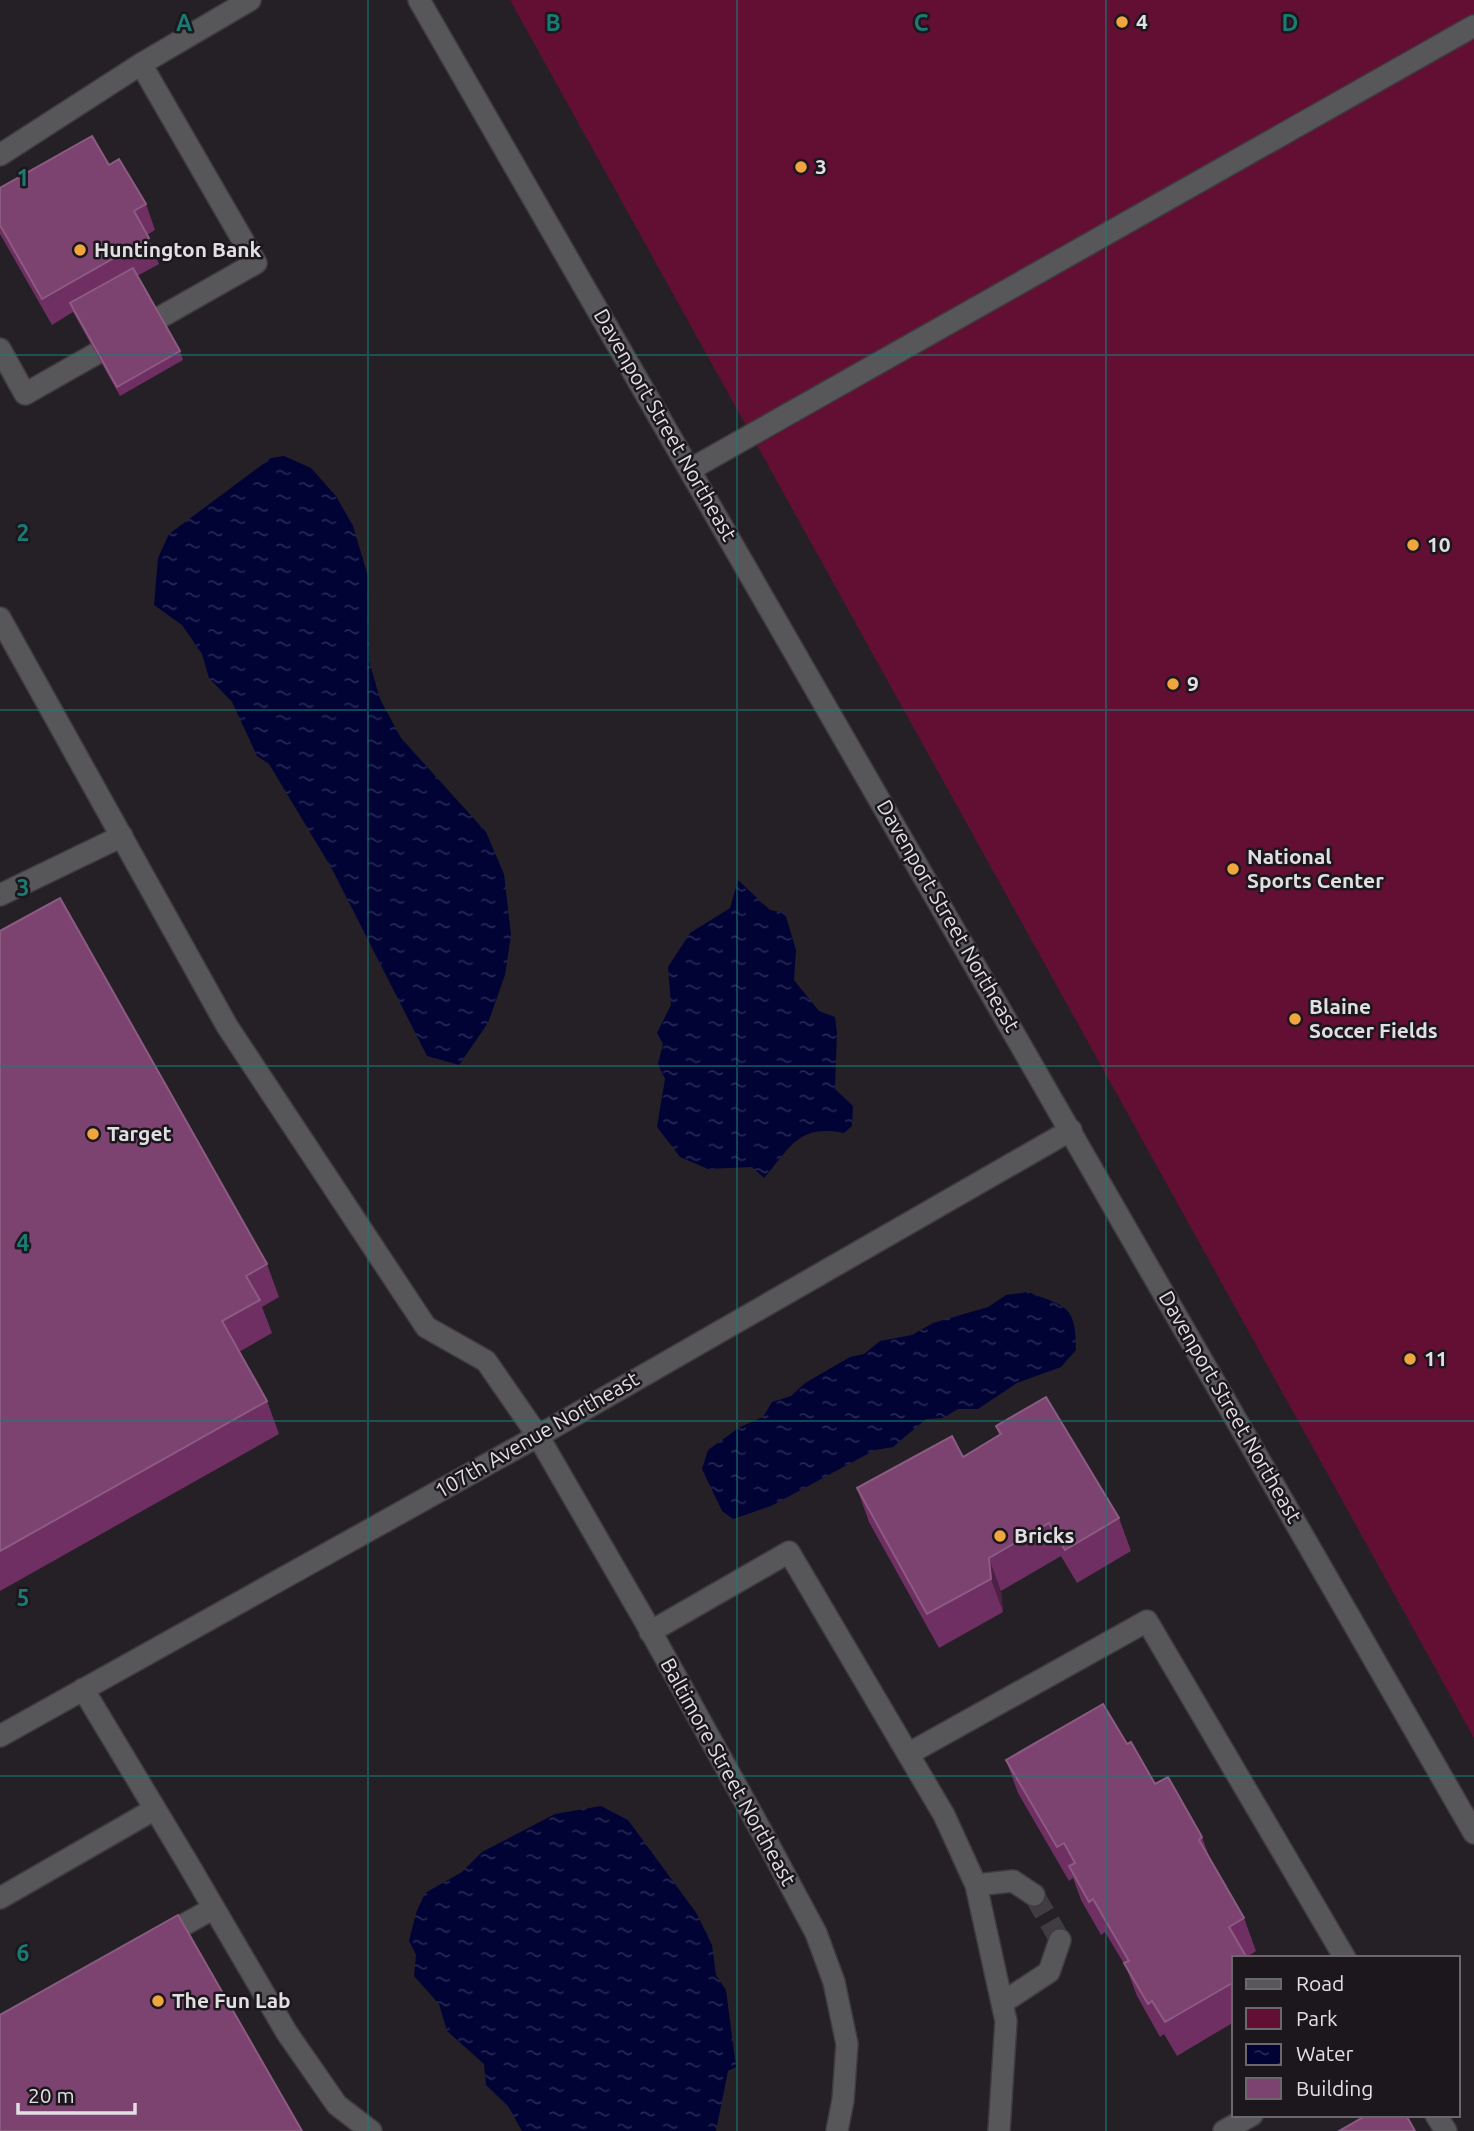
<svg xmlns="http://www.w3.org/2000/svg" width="1474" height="2131" font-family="Ubuntu,sans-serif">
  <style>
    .green { fill: #620f33 }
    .water { fill: url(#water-ripples) }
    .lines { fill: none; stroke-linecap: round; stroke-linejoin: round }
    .minor-tunnel { stroke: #403d42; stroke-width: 21; stroke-dasharray: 21 10; stroke-linecap: butt }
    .minor-casing { stroke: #3f3b40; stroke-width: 24 }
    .minor { stroke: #57575a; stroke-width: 21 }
    .wall { fill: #702f63 }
    .shaded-wall { fill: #4c2145 }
    .building { fill: #7c4270; stroke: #8c5b82; stroke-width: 2 }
    .grid { fill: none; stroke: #1a7b74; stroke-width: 2; stroke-opacity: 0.55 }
    .poi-dot { fill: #f0a63e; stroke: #1b171d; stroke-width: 2.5 }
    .labels { text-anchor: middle; stroke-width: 5; stroke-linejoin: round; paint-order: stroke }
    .poi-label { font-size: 21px; font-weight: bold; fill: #e2dfe3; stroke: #1b171d; text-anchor: start }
    .street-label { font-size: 21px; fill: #e2dfe3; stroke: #1b171d }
    .grid-label { font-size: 23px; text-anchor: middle; font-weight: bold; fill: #1a7b74; stroke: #1b171d; stroke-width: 5; stroke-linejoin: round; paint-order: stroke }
  </style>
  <defs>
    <pattern id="water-ripples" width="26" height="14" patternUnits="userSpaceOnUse" patternTransform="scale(1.75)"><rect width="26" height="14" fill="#010335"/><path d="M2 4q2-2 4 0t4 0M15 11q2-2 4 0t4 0" fill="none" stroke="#262752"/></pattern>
  </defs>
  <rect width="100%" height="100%" fill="#242026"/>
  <path class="green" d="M 510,0 L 1474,0 L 1474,1738 Z"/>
  <path class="water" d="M 284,456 L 311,468 L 336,496 L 353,526 L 368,576 L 369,661 L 380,699 L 401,738 L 486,832 L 504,874 L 511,935 L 505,975 L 488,1023 L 459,1065 L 427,1056 L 332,869 L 269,764 L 257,756 L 232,702 L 209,678 L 202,654 L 182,625 L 154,605 L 158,558 L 169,534 L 271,458 Z
    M 738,880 L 770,910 L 785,913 L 796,950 L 794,980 L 819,1011 L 835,1017 L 837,1033 L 835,1089 L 853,1106 L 852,1126 L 844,1133 C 798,1124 791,1147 764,1178 L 752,1167 L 708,1169 L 680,1157 L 657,1127 L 665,1079 L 658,1064 L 663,1044 L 657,1033 L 671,1005 L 668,967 L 690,933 L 730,908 Z
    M 1028,1292 C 1066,1307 1076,1304 1076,1350 L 1061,1367 L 1017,1383 L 978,1409 L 958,1409 L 943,1418 L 926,1419 L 893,1447 L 875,1450 L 771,1506 L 733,1519 L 722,1511 L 702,1469 L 708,1450 L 740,1427 L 763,1417 L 772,1402 L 791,1396 L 805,1383 L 850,1357 L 864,1354 L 880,1341 L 912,1335 L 933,1323 L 988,1307 L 1006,1295 Z
    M 601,1806 L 628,1820 L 697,1914 L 712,1945 L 716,1975 L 726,1990 L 736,2067 L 728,2071 L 716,2131 L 522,2131 L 508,2106 L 486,2085 L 484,2064 L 447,2031 L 439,2004 L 414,1976 L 416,1955 L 409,1941 L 416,1913 L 425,1893 L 462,1872 L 482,1852 L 555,1814 Z"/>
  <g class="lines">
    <path class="minor-tunnel" d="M 1034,1895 L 1060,1940"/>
    <defs>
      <path id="minor" d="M 419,0 L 1474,1833
        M 0,155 L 141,64 L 250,0
        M 0,349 L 25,394 L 256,263 L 141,64
        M 691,469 L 1474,26
        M 0,618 L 227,1026 L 426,1327 L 486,1361 L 538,1436 L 645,1621 L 764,1836 L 816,1933 L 834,1982 L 847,2044 L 843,2100 L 837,2131
        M 0,895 L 122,836
        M 650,1632 L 789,1552 L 908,1754 L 1147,1621 L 1345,1958
        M 83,1689 L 187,1862 L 287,2033 L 337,2105 L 371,2131
        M 0,1736 L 538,1436 L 1071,1130
        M 908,1754 L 944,1815 L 976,1885 L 1006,2021 L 999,2131
        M 976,1885 L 1013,1881 L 1034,1895
        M 0,1898 L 155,1809
        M 160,1938 L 214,1908
        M 1002,2003 L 1049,1972 L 1060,1940
        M 1436,2115 L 1446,2131
        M 1224,2131 L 1252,2115"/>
    </defs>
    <use href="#minor" class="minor-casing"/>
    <use href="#minor" class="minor"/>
  </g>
  <path class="wall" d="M 109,165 L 146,204 L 155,230 L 147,235 L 159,264 L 137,276 L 180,351 L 183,360 L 120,396 L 73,312 L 52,325 L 0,234 L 0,188 Z
    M 0,931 L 267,1264 L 279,1297 L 262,1307 L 272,1333 L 239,1352 L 267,1401 L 279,1434 L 0,1591 Z
    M 996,1426 L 1119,1518 L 1131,1551 L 1077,1583 L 1061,1556 L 1001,1591 L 1003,1612 L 939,1648 L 869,1522 L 857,1488 L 963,1457 L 999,1435 Z
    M 1127,1744 L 1155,1784 L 1202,1837 L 1211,1862 L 1244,1918 L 1256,1951 L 1247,1957 L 1234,1958 L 1234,2022 L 1177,2056 L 1164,2034 L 1160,2037 L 1137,1996 L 1126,1967 L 1105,1932 L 1101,1935 L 1081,1900 L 1073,1878 L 1069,1881 L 1018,1793 L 1006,1760 Z"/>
  <path class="shaded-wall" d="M 989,1558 L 1001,1591 L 1003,1612 L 991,1579 Z"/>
  <path class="building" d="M 92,136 L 109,165 L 119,159 L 146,204 L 134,211 L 149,238 L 42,299 L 0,225 L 0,188 Z
    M 133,268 L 180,351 L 117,387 L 70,303 Z
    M 60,898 L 267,1264 L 246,1276 L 260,1300 L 222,1321 L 267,1401 L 0,1551 L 0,931 Z
    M 1046,1397 L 1119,1518 L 1065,1550 L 1049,1523 L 989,1558 L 991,1579 L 927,1614 L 857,1488 L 952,1436 L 963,1457 L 1001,1434 L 996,1426 Z
    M 1103,1704 L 1127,1744 L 1131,1742 L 1155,1784 L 1168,1777 L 1202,1837 L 1199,1840 L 1244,1918 L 1229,1927 L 1247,1958 L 1234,1958 L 1234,1982 L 1165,2022 L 1152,2001 L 1148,2004 L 1124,1963 L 1129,1961 L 1093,1899 L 1089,1902 L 1069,1866 L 1075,1863 L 1064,1843 L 1057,1847 L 1006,1760 Z
    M 178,1915 L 302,2131 L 0,2131 L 0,2015 Z
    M 1367,2115 L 1406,2115 L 1415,2131 L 1339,2131 Z"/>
  <path class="grid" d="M 368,0 L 368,2131M 737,0 L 737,2131M 1106,0 L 1106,2131M 0,355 L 1474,355M 0,710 L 1474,710M 0,1066 L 1474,1066M 0,1421 L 1474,1421M 0,1776 L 1474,1776"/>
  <g class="poi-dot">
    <circle cx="1122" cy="22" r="7"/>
    <circle cx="801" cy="167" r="7"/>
    <circle cx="80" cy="250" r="7"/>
    <circle cx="1413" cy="545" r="7"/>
    <circle cx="1173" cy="684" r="7"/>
    <circle cx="1233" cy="869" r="7"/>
    <circle cx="1295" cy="1019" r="7"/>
    <circle cx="93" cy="1134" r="7"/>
    <circle cx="1410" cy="1359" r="7"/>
    <circle cx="1000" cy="1536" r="7"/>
    <circle cx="158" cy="2001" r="7"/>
  </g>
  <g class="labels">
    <g class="poi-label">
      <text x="1136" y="29">4</text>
      <text x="815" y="174">3</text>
      <text x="94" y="257">Huntington Bank</text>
      <text x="1427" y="552">10</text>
      <text x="1187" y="691">9</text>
      <text x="1247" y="864">National<tspan x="1247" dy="24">Sports Center</tspan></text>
      <text x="1309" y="1014">Blaine<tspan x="1309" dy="24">Soccer Fields</tspan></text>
      <text x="107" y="1141">Target</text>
      <text x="1424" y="1366">11</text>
      <text x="1014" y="1543">Bricks</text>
      <text x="172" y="2008">The Fun Lab</text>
    </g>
    <g class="street-label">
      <text transform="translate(665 425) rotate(60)" y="7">Davenport Street Northeast</text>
      <text transform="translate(948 916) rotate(60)" y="7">Davenport Street Northeast</text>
      <text transform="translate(1230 1407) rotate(60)" y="7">Davenport Street Northeast</text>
      <text transform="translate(537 1435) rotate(-30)" y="7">107th Avenue Northeast</text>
      <text transform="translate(728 1772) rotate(61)" y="7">Baltimore Street Northeast</text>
    </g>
  </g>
  <g class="grid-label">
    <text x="184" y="31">A</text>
    <text x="553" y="31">B</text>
    <text x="921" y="31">C</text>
    <text x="1290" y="31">D</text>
    <text x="23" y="186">1</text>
    <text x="23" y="541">2</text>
    <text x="23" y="896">3</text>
    <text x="23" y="1251">4</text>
    <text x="23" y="1606">5</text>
    <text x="23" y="1961">6</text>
  </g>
  <rect x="1232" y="1956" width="228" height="161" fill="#1b171d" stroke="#6b676c" stroke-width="2"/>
  <rect x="1246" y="1979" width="35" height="10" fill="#57575a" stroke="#6b676c" stroke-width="2"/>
  <text x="1296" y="1991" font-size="21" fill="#e2dfe3">Road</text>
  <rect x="1246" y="2008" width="35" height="21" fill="#620f33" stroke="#6b676c" stroke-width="2"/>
  <text x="1296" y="2026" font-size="21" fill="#e2dfe3">Park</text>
  <rect x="1246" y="2044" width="35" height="21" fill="url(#water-ripples)" stroke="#6b676c" stroke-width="2"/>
  <text x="1296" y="2061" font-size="21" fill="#e2dfe3">Water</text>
  <rect x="1246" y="2078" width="35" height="21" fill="#7c4270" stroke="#6b676c" stroke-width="2"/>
  <text x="1296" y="2096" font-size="21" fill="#e2dfe3">Building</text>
  <path d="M18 2103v10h117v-10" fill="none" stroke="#e2dfe3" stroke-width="3.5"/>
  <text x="28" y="2103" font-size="21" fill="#e2dfe3" stroke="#1b171d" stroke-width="5" paint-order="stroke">20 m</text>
</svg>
